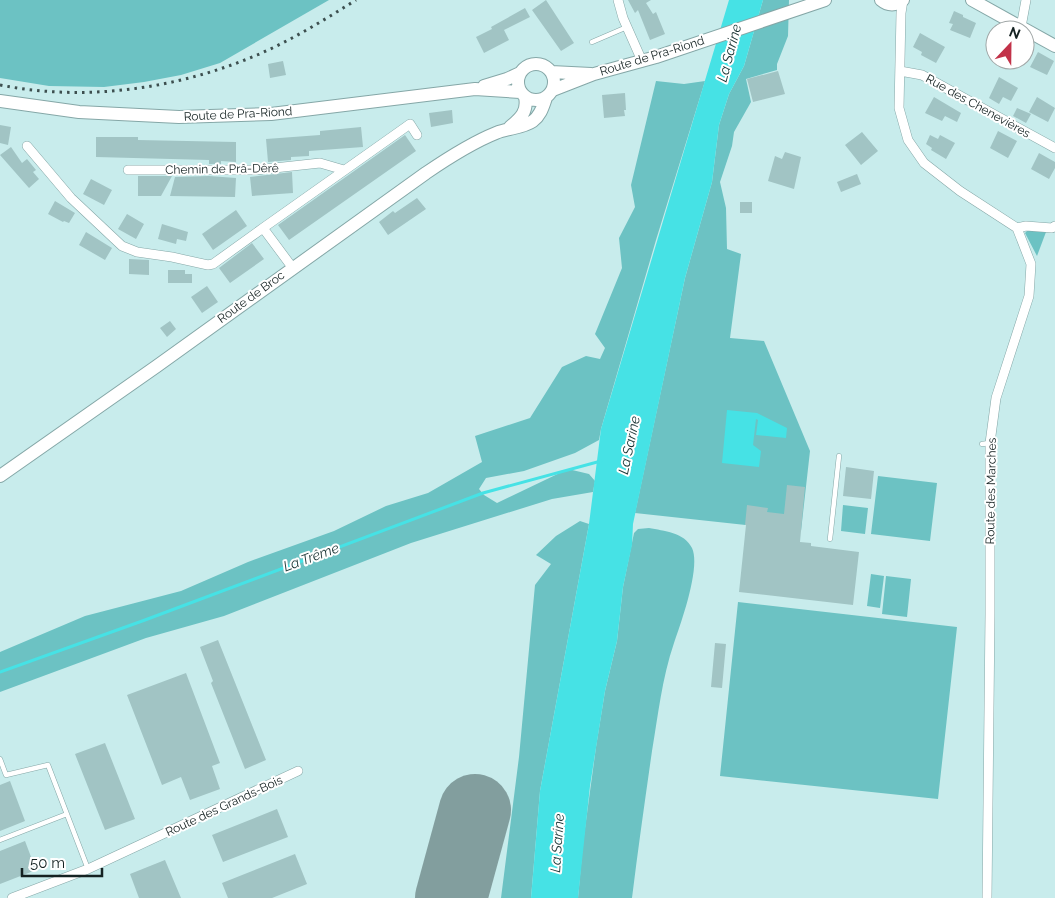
<svg xmlns="http://www.w3.org/2000/svg" width="1055" height="898" font-family="Raleway,sans-serif">
  <style>
    .green { fill: #6cc2c3 }
    .water { fill: #46e2e5 }
    .lines { fill: none; stroke-linecap: round; stroke-linejoin: round }
    .stream { stroke: #46e2e5; stroke-width: 3 }
    .runway { stroke: #829e9e; stroke-width: 72 }
    .building { fill: #a1c4c4 }
    .lane-casing { stroke: #85a7a7; stroke-width: 5.5 }
    .street-casing { stroke: #85a7a7; stroke-width: 10 }
    .secondary-casing { stroke: #85a7a7; stroke-width: 14 }
    .lane { stroke: #fff; stroke-width: 4.5 }
    .street { stroke: #fff; stroke-width: 9 }
    .secondary { stroke: #fff; stroke-width: 12 }
    .rail { stroke: #3d4f4f; stroke-width: 3; stroke-dasharray: 2.5 5; stroke-linecap: butt }
    .labels { text-anchor: middle; stroke-width: 4; stroke-linejoin: round; paint-order: stroke }
    .street-label { font-size: 12px; fill: #152222; stroke: #fff }
    .water-label { font-size: 14px; font-style: italic; fill: #1a3434; stroke: #fff }
  </style>
  <rect width="100%" height="100%" fill="#c8ecec"/>
  <path class="green" d="M 0,0 L 329,0 L 220,63 L 181,75 L 144,82 L 104,87 L 49,86 L 0,78 Z
    M 763,0 L 789,0 L 788,36 L 777,64 L 777,70 L 746,79 L 751,102 L 734,132 L 732,146 L 720,182 L 726,208 L 727,249 L 741,254 L 730,338 L 764,341 L 810,451 L 801,531 L 635,513 L 685,278 L 712,182 L 719,125 L 729,94 L 744,66 Z
    M 656,81 L 684,84 L 705,81 L 656,240 L 601,429 L 599,440 L 575,453 L 524,471 L 486,478 L 479,489 L 484,495 L 497,503 L 568,469 L 589,474 L 595,481 L 593,492 L 552,499 L 411,543 L 224,616 L 146,638 L 0,692 L 0,652 L 85,616 L 181,591 L 248,562 L 334,531 L 386,506 L 428,493 L 482,462 L 475,436 L 530,418 L 562,367 L 586,356 L 600,359 L 605,348 L 595,334 L 622,268 L 619,238 L 635,207 L 631,185 Z
    M 1045,230 L 1046,232 L 1037,256 L 1025,233 L 1027,231 Z
    M 878,476 L 937,483 L 930,541 L 871,534 Z
    M 843,505 L 868,508 L 865,534 L 841,531 Z
    M 580,521 L 589,524 L 540,791 L 531,898 L 501,898 L 519,757 L 535,585 L 551,564 L 536,555 L 556,536 Z
    M 649,528 C 664,531 684,532 692,548 C 701,567 681,623 674,643 C 662,678 658,716 652,751 C 645,800 638,849 632,898 L 578,898 L 583,843 L 596,747 L 605,691 L 617,641 L 623,587 L 634,533 L 638,529 Z
    M 871,574 L 884,576 L 880,608 L 867,606 Z
    M 886,576 L 911,579 L 907,617 L 882,614 Z
    M 738,602 L 957,627 L 938,799 L 720,776 Z"/>
  <path class="water" d="M 729,0 L 763,0 L 744,66 L 729,94 L 719,125 L 712,182 L 685,278 L 633,524 L 632,545 L 623,587 L 617,641 L 605,691 L 590,786 L 578,898 L 531,898 L 540,791 L 589,524 L 601,429 Z
    M 727,410 L 757,413 L 787,428 L 786,438 L 756,435 L 758,420 L 756,419 L 753,445 L 761,451 L 759,467 L 722,463 Z"/>
  <g class="lines">
    <path class="stream" d="M 0,672 L 145,620 L 483,493 L 601,461"/>
    <path class="runway" d="M 451,898 L 475,810"/>
  </g>
  <path class="building" d="M 546,0 L 574,43 L 561,51 L 532,10 Z
    M 628,0 L 651,0 L 646,3 L 653,14 L 656,12 L 665,34 L 650,40 L 638,10 L 635,13 Z
    M 525,8 L 530,17 L 504,30 L 509,40 L 484,53 L 476,37 L 492,29 L 491,27 Z
    M 954,11 L 963,15 L 963,17 L 976,23 L 970,38 L 950,30 L 953,24 L 949,23 Z
    M 920,33 L 945,47 L 936,63 L 921,55 L 922,52 L 913,47 Z
    M 1038,52 L 1054,61 L 1047,75 L 1030,67 Z
    M 283,61 L 286,75 L 270,78 L 268,64 Z
    M 778,71 L 785,94 L 753,102 L 747,79 Z
    M 999,77 L 1018,88 L 1011,101 L 1003,97 L 999,104 L 989,98 Z
    M 625,93 L 626,110 L 624,110 L 625,116 L 604,118 L 602,95 Z
    M 934,97 L 961,113 L 957,122 L 945,116 L 942,121 L 925,113 Z
    M 1037,97 L 1055,108 L 1048,122 L 1029,112 Z
    M 1017,108 L 1031,114 L 1026,123 L 1013,116 Z
    M 452,110 L 453,123 L 431,127 L 429,113 Z
    M 0,125 L 11,127 L 8,145 L 0,143 Z
    M 361,127 L 363,147 L 309,151 L 309,156 L 291,157 L 291,160 L 268,162 L 266,139 L 320,135 L 320,131 Z
    M 998,131 L 1017,141 L 1008,158 L 990,148 Z
    M 862,132 L 878,151 L 861,165 L 845,145 Z
    M 405,135 L 416,151 L 289,240 L 278,225 Z
    M 930,135 L 938,139 L 940,135 L 955,143 L 946,159 L 931,150 L 932,148 L 926,144 Z
    M 96,137 L 138,137 L 138,140 L 236,142 L 236,162 L 221,161 L 221,164 L 209,164 L 209,160 L 96,157 Z
    M 11,147 L 22,163 L 27,159 L 36,170 L 33,172 L 39,179 L 29,188 L 0,155 Z
    M 785,152 L 801,157 L 794,189 L 768,181 L 775,156 L 782,159 Z
    M 1039,153 L 1055,162 L 1055,168 L 1049,179 L 1031,169 Z
    M 292,172 L 293,193 L 252,196 L 250,177 Z
    M 857,174 L 861,184 L 841,192 L 837,182 Z
    M 138,176 L 172,176 L 161,196 L 138,196 Z
    M 209,176 L 236,178 L 235,197 L 170,196 L 175,177 Z
    M 91,179 L 112,190 L 104,205 L 83,194 Z
    M 417,198 L 426,209 L 388,235 L 379,222 L 393,211 L 395,213 Z
    M 55,201 L 75,213 L 69,223 L 64,221 L 63,222 L 48,214 Z
    M 740,202 L 752,202 L 752,213 L 740,213 Z
    M 236,210 L 247,226 L 213,250 L 202,234 Z
    M 127,214 L 144,224 L 136,239 L 118,229 Z
    M 162,224 L 188,232 L 186,241 L 177,239 L 176,244 L 158,239 Z
    M 86,232 L 112,248 L 105,260 L 79,245 Z
    M 252,243 L 264,259 L 230,283 L 219,268 Z
    M 129,259 L 149,260 L 149,275 L 129,274 Z
    M 168,270 L 185,270 L 185,274 L 192,274 L 192,283 L 168,283 Z
    M 207,286 L 218,302 L 202,313 L 191,297 Z
    M 170,321 L 176,329 L 167,337 L 160,328 Z
    M 846,467 L 874,471 L 871,499 L 843,496 Z
    M 787,485 L 805,487 L 800,542 L 811,543 L 811,546 L 859,552 L 853,605 L 739,592 L 746,525 L 745,525 L 747,505 L 768,508 L 767,512 L 784,514 Z
    M 218,640 L 266,760 L 245,769 L 211,683 L 213,681 L 200,647 Z
    M 715,643 L 726,644 L 722,688 L 711,687 Z
    M 186,673 L 220,763 L 212,766 L 220,789 L 190,800 L 181,777 L 162,785 L 127,695 Z
    M 105,743 L 135,819 L 105,830 L 75,754 Z
    M 10,781 L 25,821 L 0,831 L 0,785 Z
    M 277,809 L 288,837 L 223,862 L 212,835 Z
    M 25,841 L 36,870 L 0,884 L 0,851 Z
    M 295,854 L 307,884 L 272,898 L 228,898 L 222,883 Z
    M 165,860 L 181,898 L 139,898 L 130,874 Z"/>
  <g class="lines">
    <defs>
      <path id="lane" d="M 592,42 L 627,27
        M 982,444 L 990,443
        M 830,539 L 839,456
        M 0,759 L 6,775 L 48,765 L 88,869
        M 0,840 L 67,814"/>
      <path id="street" d="M 618,0 L 623,18 L 642,61
        M 903,0 L 901,13 L 899,108 L 908,140 L 924,163 L 960,191 L 1017,228 L 1031,264 L 1029,296 L 996,398 L 990,443 L 990,614 L 987,898
        M 1021,27 L 1026,0
        M 900,71 L 922,75 L 1055,148
        M 27,146 L 71,198 L 122,246 L 137,252 L 172,257 L 208,265 L 213,264 L 263,228 L 292,267
        M 128,170 L 256,170 L 320,163 L 344,170
        M 263,228 L 410,124 L 417,135
        M 1017,228 L 1026,226 L 1052,228 L 1055,226
        M 12,898 L 88,869 L 298,771"/>
      <path id="secondary" d="M 881,0 C 888,6 896,6 903,0
        M 972,0 L 1055,46
        M518 82a18 18 0 1 1 36 0a18 18 0 1 1-36 0Z
        M 551,72 L 591,74
        M 484,86 L 507,79 L 520,73
        M 553,90 L 594,74 L 656,57 L 825,0
        M 0,101 L 79,112 L 179,117 L 271,114 L 475,89 L 520,92
        M 510,127 C 521,118 528,111 525,97
        M 0,476 L 157,366 L 426,173 C 448,158 471,143 496,133 C 508,128 523,128 533,121 C 541,115 543,106 546,98"/>
    </defs>
    <use href="#lane" class="lane-casing"/>
    <use href="#street" class="street-casing"/>
    <use href="#secondary" class="secondary-casing"/>
    <use href="#lane" class="lane"/>
    <use href="#street" class="street"/>
    <use href="#secondary" class="secondary"/>
    <path class="rail" d="M 0,85 C 85,102 177,89 257,55 C 292,40 324,20 356,0"/>
  </g>
  <g class="labels">
    <g class="street-label">
      <text transform="translate(652 56) rotate(-17)" y="4">Route de Pra-Riond</text>
      <text transform="translate(978 106) rotate(29)" y="4">Rue des Chenevières</text>
      <text transform="translate(238 114) rotate(-3)" y="4">Route de Pra-Riond</text>
      <text transform="translate(222 169) rotate(-1)" y="4">Chemin de Prâ-Dêrê</text>
      <text transform="translate(251 297) rotate(-36)" y="4">Route de Broc</text>
      <text transform="translate(991 491) rotate(-89)" y="4">Route des Marches</text>
      <text transform="translate(224 806) rotate(-25)" y="4">Route des Grands-Bois</text>
    </g>
    <g class="water-label">
      <text transform="translate(729 53) rotate(-75)" y="5">La Sarine</text>
      <text transform="translate(629 445) rotate(-78)" y="5">La Sarine</text>
      <text transform="translate(311 557) rotate(-20)" y="5">La Trême</text>
      <text transform="translate(557 843) rotate(-86)" y="5">La Sarine</text>
    </g>
  </g>
  <g transform="translate(1010 45) rotate(22)"><circle r="24" fill="#ffffff" stroke="#a1a7a7"/>
  <path d="M0-4L9 19L0 12L-9 19Z" fill="#c23249"/>
  <text y="-8" font-size="14" font-weight="bold" text-anchor="middle" fill="#152222">N</text>
  </g>
  <path d="M22 868v8h80v-8" fill="none" stroke="#152222" stroke-width="2.5"/>
  <text x="30" y="868" font-size="15" fill="#152222" stroke="#ffffff" stroke-width="4" paint-order="stroke">50 m</text>
</svg>
